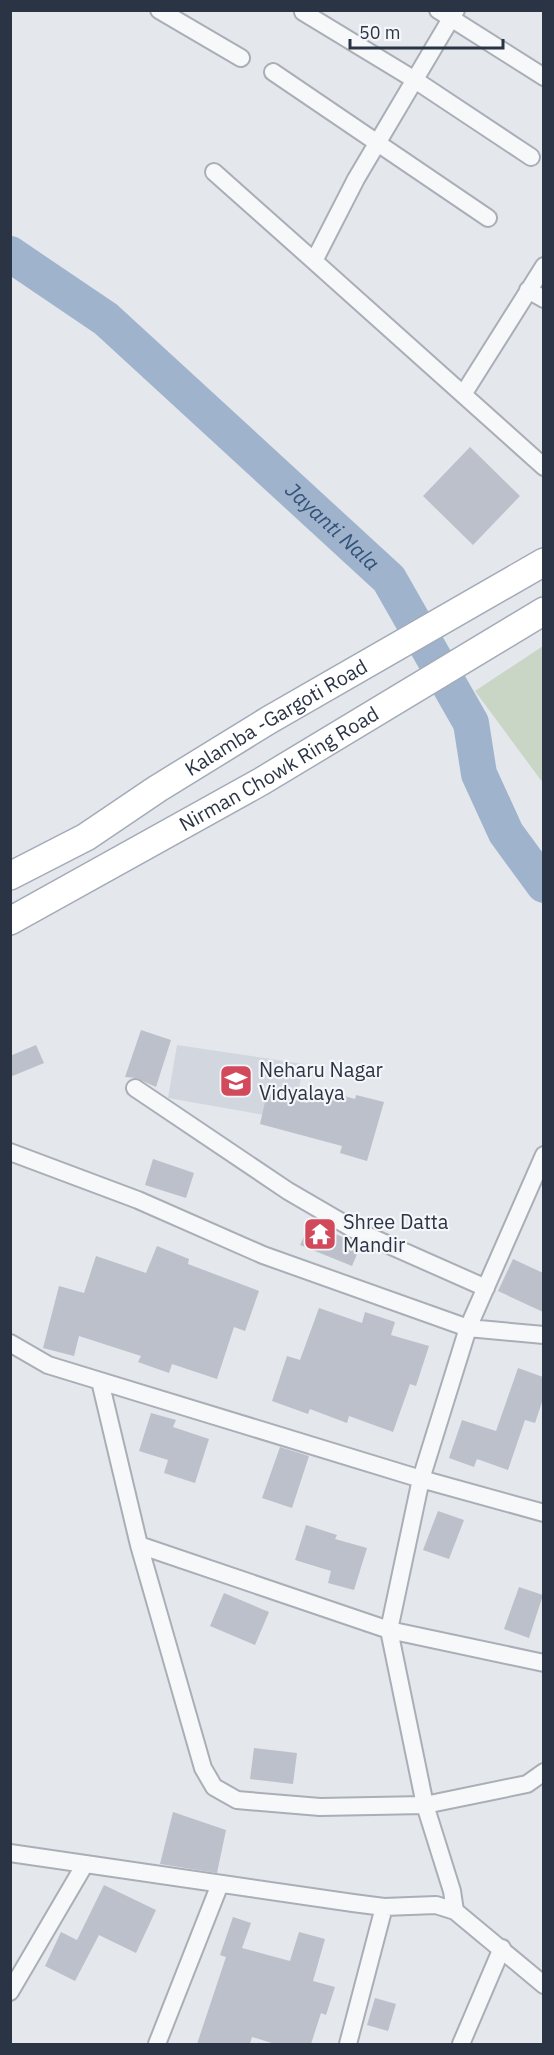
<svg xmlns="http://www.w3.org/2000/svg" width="554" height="2055" font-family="'IBM Plex Sans',sans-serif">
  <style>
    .built { fill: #d2d6de }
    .green { fill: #c9d6c5 }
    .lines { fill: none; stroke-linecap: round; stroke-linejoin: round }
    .river { stroke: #9fb4cc; stroke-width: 36 }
    .building { fill: #bbc0ca }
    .street-casing { stroke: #a9aeb7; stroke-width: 20 }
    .primary-casing { stroke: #a3abb8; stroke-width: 30 }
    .street { stroke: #f7f8fa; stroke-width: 16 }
    .primary { stroke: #fff; stroke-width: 27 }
    .labels { text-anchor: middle; stroke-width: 4.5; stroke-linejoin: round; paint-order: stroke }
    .street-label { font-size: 20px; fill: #2b3445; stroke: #f4f6f9 }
    .poi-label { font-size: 20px; fill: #2b3445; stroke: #f4f6f9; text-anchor: start }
    .water-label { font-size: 21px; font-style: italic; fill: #34527a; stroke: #f4f6f9 }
  </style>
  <rect width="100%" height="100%" fill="#e4e7ec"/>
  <path class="built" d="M 177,1045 L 304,1064 L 292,1120 L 168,1098 Z"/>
  <path class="green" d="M 543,646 L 543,783 L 475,691 Z"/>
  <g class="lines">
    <path class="river" id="s1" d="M 10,254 L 106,319 L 389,579 L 471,723 L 479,774 L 506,833 L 544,885"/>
  </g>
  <path class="building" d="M 470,447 L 520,496 L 473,545 L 423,496 Z
    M 141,1030 L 171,1040 L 156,1087 L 136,1078 L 125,1077 Z
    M 36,1045 L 44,1063 L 10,1077 L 10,1056 Z
    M 312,1087 L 355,1099 L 356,1095 L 384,1102 L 367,1161 L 340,1153 L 342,1146 L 260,1124 L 267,1093 L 307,1103 Z
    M 153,1159 L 194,1173 L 186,1198 L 145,1185 Z
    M 310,1223 L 361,1245 L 352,1266 L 300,1245 Z
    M 157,1246 L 189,1259 L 188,1264 L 259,1291 L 245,1331 L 234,1327 L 217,1379 L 172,1364 L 169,1373 L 138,1362 L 141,1356 L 79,1336 L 74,1356 L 43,1348 L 59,1286 L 84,1293 L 96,1256 L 146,1273 Z
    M 513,1259 L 543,1273 L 543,1312 L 498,1291 Z
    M 319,1308 L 362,1323 L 365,1312 L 395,1322 L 391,1335 L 429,1346 L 416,1386 L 410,1384 L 393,1432 L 349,1416 L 347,1423 L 310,1409 L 308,1414 L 272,1401 L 287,1356 L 300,1360 Z
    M 518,1368 L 543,1377 L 543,1399 L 535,1423 L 525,1420 L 508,1470 L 477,1459 L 474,1467 L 449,1458 L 462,1420 L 496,1431 Z
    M 151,1413 L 176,1420 L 173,1427 L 209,1439 L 195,1483 L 164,1473 L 168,1460 L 139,1451 Z
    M 280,1447 L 309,1456 L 292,1508 L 262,1498 Z
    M 438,1511 L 464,1520 L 449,1559 L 423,1550 Z
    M 306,1525 L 337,1535 L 335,1539 L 367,1548 L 354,1590 L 328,1583 L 331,1571 L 295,1560 Z
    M 519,1587 L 543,1595 L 529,1638 L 504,1629 Z
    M 224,1593 L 269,1612 L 255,1645 L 210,1626 Z
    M 254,1748 L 297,1753 L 293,1784 L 250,1779 Z
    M 173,1812 L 226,1830 L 217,1873 L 160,1864 Z
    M 104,1885 L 156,1910 L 136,1953 L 99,1935 L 75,1981 L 45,1966 L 61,1932 L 77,1940 Z
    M 233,1917 L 251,1923 L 242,1948 L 290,1961 L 299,1932 L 325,1939 L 313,1981 L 335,1987 L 326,2015 L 321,2013 L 311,2044 L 275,2044 L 252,2037 L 250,2044 L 197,2044 L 226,1957 L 220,1955 Z
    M 375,1998 L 396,2004 L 388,2031 L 367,2025 Z"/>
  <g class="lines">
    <defs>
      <path id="street" d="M 159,10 L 241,58
        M 438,10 L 544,77
        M 456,10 L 356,179 L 314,261 L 544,467
        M 303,12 L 415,80 L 531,157
        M 273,72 L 488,218
        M 214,172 L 314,261
        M 528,290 L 544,299
        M 464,393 L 544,266
        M 135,1088 L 288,1191 L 355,1230 L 486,1288
        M 10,1152 L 138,1200 L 263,1255 L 468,1328 L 544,1335
        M 10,1343 L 48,1365 L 421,1479 L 544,1513
        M 100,1381 L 139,1545 L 203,1768 L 214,1787 L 237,1800 L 320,1807 L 425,1805 L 527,1784 L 544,1772
        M 139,1545 L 389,1630 L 544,1663
        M 10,1853 L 353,1903 L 384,1907 L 436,1905 L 455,1911 L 544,1985
        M 455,1911 L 452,1891 L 425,1805 L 389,1630 L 421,1479 L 468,1328 L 544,1155
        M 10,1992 L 85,1864
        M 157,2044 L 220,1884
        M 348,2044 L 384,1907
        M 461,2044 L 502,1948"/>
      <g id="primary">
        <path id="s2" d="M 10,876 L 86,837 L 157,789 L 269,720 L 544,562"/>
        <path id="s3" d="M 10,921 L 262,781 L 544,611"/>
      </g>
    </defs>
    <use href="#street" class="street-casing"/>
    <use href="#primary" class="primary-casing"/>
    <use href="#street" class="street"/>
    <use href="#primary" class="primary"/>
  </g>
  <defs>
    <symbol id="university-square" viewBox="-11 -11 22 22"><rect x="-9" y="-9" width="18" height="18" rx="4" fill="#d1495b" stroke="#f4f6f9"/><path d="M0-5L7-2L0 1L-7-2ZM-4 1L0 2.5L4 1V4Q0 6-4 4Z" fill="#fff"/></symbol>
    <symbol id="temple-square" viewBox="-11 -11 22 22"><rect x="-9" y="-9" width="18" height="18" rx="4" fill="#d1495b" stroke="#f4f6f9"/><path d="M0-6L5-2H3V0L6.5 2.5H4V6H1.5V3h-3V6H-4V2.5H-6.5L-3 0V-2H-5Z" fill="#fff"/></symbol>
  </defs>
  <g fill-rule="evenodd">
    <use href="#university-square" x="217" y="1062" width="38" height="38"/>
    <use href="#temple-square" x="301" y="1215" width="38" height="38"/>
  </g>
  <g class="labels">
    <g class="street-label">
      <text dy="7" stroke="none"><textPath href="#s2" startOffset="310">Kalamba -Gargoti Road</textPath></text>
      <text dy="7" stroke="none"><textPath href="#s3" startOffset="309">Nirman Chowk Ring Road</textPath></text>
    </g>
    <g class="poi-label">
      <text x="259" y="1077">Neharu Nagar<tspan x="259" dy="23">Vidyalaya</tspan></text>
      <text x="343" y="1229">Shree Datta<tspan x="343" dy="23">Mandir</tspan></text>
    </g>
    <g class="water-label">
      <text dy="7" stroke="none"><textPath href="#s1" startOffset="423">Jayanti Nala</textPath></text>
    </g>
  </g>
  <rect width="554" height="2055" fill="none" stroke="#2b3445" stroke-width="24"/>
  <path d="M350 39v9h153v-9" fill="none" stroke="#2b3445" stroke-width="3"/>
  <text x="359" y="39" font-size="18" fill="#2b3445" stroke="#f4f6f9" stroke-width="4.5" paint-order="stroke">50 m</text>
</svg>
